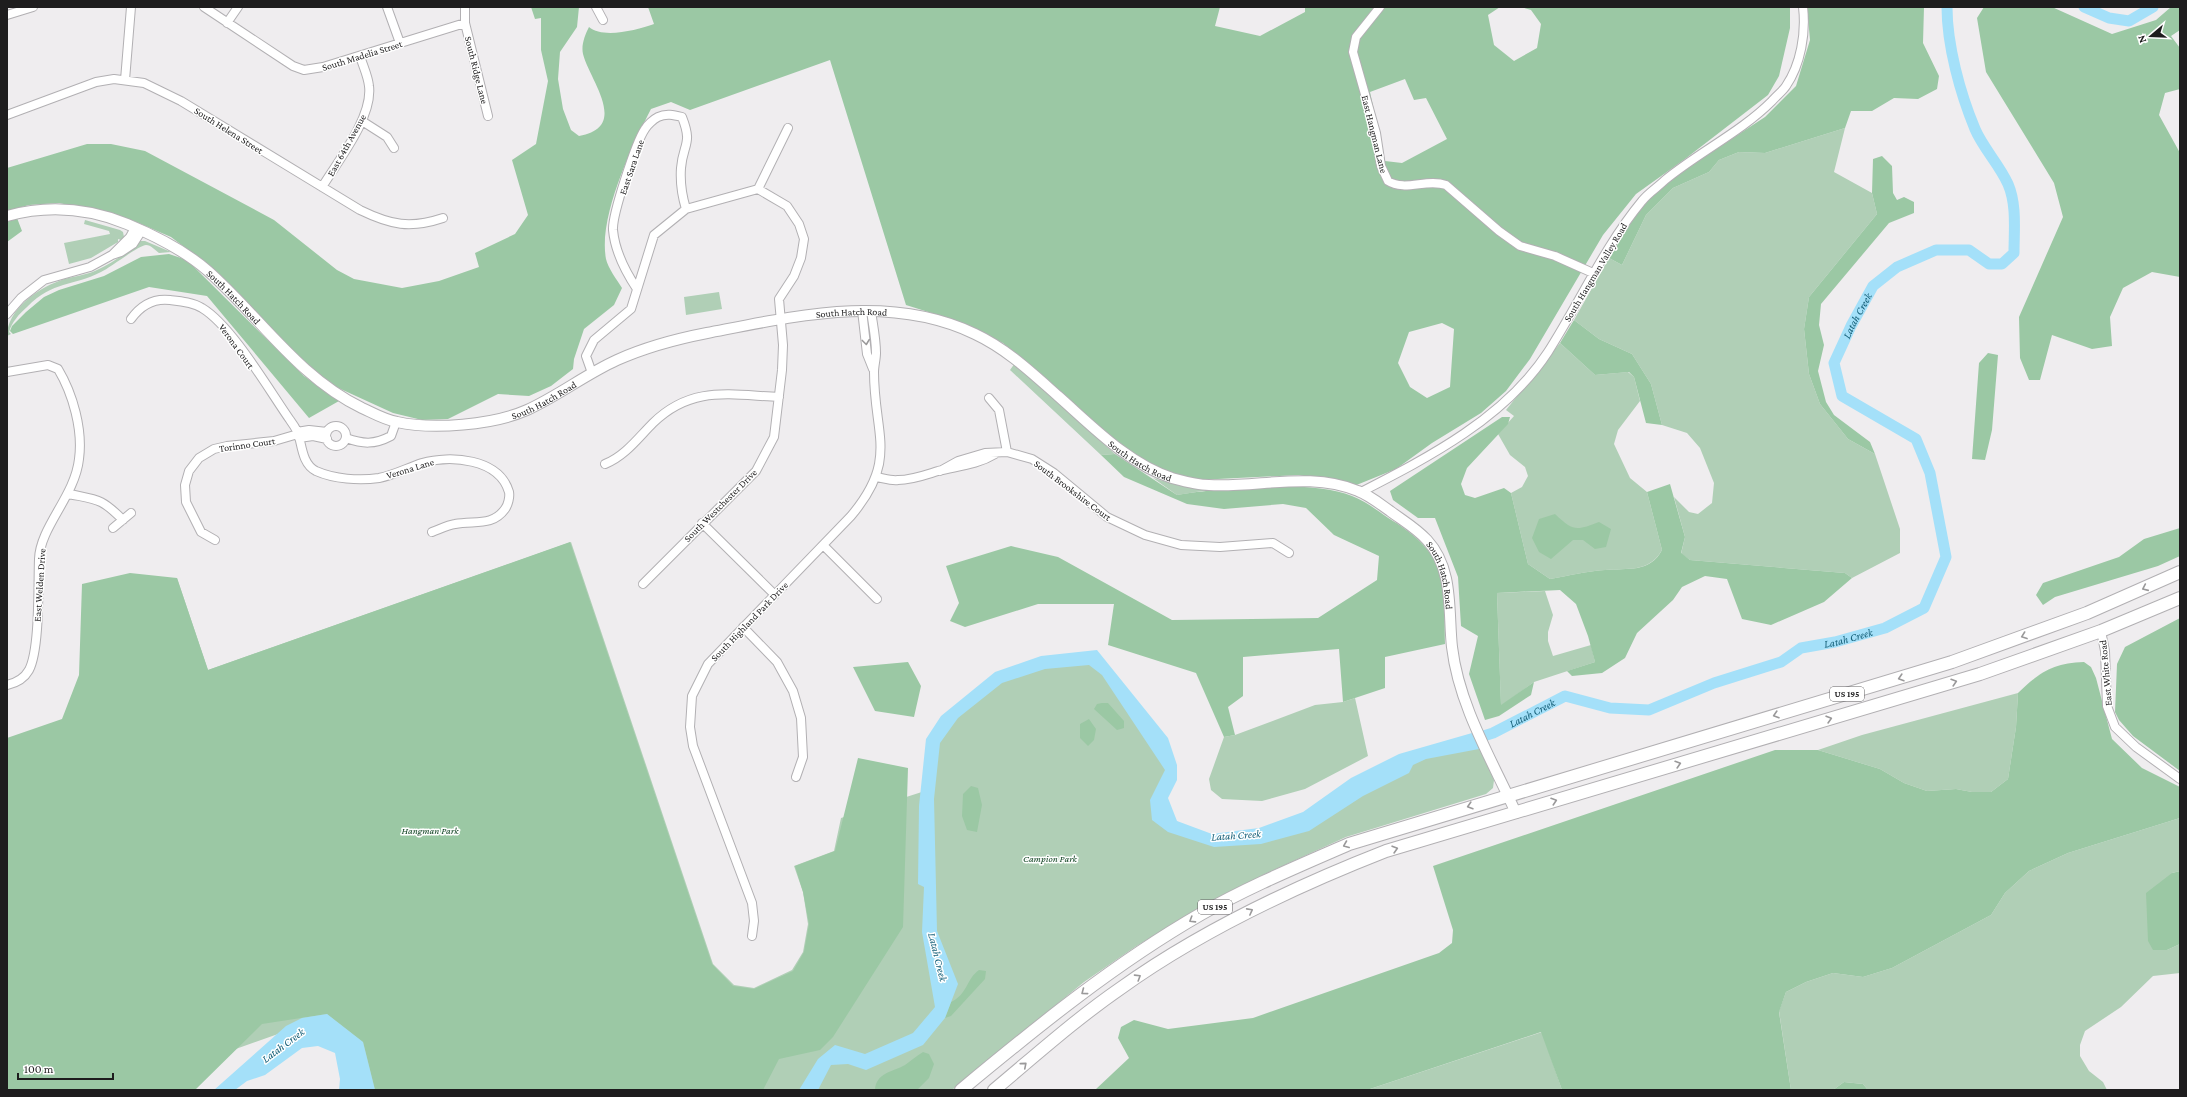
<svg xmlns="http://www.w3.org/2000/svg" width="2187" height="1097" font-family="'Crimson Pro',serif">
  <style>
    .green { fill: #b0cfb6 }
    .forest { fill: #9bc8a4; fill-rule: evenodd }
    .water { fill: #a4e0f9 }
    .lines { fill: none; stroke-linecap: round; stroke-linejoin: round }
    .river { stroke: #a4e0f9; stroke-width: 11 }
    .minor-casing { stroke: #b2b0b3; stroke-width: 10 }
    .major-casing { stroke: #b2b0b3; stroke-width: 12 }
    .highway-casing { stroke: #b2b0b3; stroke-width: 14 }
    .minor { stroke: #fff; stroke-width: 8 }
    .major { stroke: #fff; stroke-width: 10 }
    .highway { stroke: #fff; stroke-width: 12 }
    .oneway { stroke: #9a999a }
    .labels { text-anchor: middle; stroke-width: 3; stroke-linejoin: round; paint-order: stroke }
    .shield { fill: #fff; stroke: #626162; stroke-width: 1 }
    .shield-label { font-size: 9px; font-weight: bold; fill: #1e1d1e }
    .street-label { font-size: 10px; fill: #1e1d1e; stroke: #fff }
    .park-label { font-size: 10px; font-style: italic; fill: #083d1b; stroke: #fff }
    .water-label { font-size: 11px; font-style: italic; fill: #166079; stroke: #fff }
  </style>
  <rect width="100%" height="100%" fill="#efedef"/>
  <path class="green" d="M 1845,128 L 1834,172 L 1872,193 L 1877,214 L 1809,297 L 1804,329 L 1809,374 L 1820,404 L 1848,439 L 1875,454 L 1900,529 L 1900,553 L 1852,578 L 1845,573 L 1690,560 L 1681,554 L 1685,537 L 1674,497 L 1689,512 L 1698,514 L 1712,503 L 1714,483 L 1700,448 L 1687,433 L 1662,425 L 1651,384 L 1632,354 L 1599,339 L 1574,320 L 1609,258 L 1622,265 L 1646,215 L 1673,188 L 1709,172 L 1719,160 L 1739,152 L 1765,153 Z
    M 85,220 L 120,230 L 123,232 L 124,237 L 121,240 L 118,239 L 118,242 L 91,258 L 69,264 L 64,243 L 110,234 L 109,231 L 84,224 Z
    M 140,241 L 145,241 L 171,252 L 159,253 C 155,250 151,245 146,245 C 139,245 110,268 101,272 C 72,287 54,280 27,307 C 19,314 12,322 9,332 L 11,334 L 7,336 C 7,310 37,289 59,281 C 71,276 85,276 97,270 C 113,263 127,252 140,241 Z
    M 719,292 L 722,309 L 686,315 L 684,297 Z
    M 1560,343 L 1595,375 L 1628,372 L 1634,377 L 1640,401 L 1618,430 L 1614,444 L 1630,478 L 1647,492 L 1662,550 C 1649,573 1627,568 1605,570 C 1587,571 1568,576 1550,579 L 1528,564 L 1511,493 L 1522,487 L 1528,476 L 1525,467 L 1510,455 L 1498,434 L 1514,416 L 1506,410 Z
    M 1015,363 L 1115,454 L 1101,455 L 1010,370 Z
    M 1153,478 L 1181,486 L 1209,490 L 1177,495 Z
    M 571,542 L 713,964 L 734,985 L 754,988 L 792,970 L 803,952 L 808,924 L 803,892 L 794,866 L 834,851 L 841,818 L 928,790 L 933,743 L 950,715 L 999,677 L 1091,658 L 1171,767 L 1162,814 L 1211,839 L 1260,835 L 1422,752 L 1475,735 L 1494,780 L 1493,788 L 1486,794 L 1346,837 L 1265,874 L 1199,908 L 1135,947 L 1084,982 L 952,1090 L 357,1090 L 350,1048 L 278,1034 L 121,1090 L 7,1090 L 65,718 L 177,578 L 208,670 Z
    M 1545,591 L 1553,615 L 1548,632 L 1548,641 L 1553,656 L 1591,645 L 1595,662 L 1534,682 L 1501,706 L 1497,593 Z
    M 2018,693 L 2016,727 L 2008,779 L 1991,792 L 1972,792 L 1956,789 L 1927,791 L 1904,783 L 1880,769 L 1818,750 L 1862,735 Z
    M 1355,698 L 1368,756 L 1305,789 L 1262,801 L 1222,799 L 1211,790 L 1209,779 L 1224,737 L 1235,735 L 1315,705 L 1343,702 Z
    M 2180,818 L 2180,871 L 2172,873 L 2167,950 L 2180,944 L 2180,973 L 2153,976 L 2121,1007 L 2085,1031 L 2080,1045 L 2080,1056 L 2089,1071 L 2103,1082 L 2107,1090 L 1868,1090 L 1863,1084 L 1844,1082 L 1833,1090 L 1791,1090 L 1779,1011 L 1786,992 L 1806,982 L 1833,973 L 1863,977 L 1892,968 L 1991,915 L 2005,893 L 2029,871 L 2068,853 Z
    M 1542,1032 L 1562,1090 L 1367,1090 Z"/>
  <path class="forest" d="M 531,7 L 579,7 L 577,27 L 560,52 L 558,79 L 563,109 L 571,130 L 579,136 C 630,127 590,81 583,54 C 581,45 585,35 589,27 C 603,39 637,30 654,24 L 648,7 L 1220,7 L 1215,26 L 1260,36 L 1305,12 L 1305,7 L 1500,7 L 1488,15 L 1494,45 L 1514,61 L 1537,48 L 1541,24 L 1531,10 L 1521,7 L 1790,7 L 1790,28 L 1779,76 L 1768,95 L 1685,159 L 1636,194 L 1603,235 L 1530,359 L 1506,391 L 1481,413 L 1432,443 L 1396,469 L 1354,486 L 1299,475 L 1198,480 L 1171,473 L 1146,462 L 1113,440 L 1003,343 L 941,316 L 906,305 L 830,60 L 690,110 L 671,102 L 651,109 C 632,146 598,217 606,259 C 608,268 617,280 622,288 L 614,305 L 584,329 L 574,359 L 573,369 L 551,386 L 529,396 L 498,394 L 448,419 L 422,420 L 393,413 L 321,380 L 281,343 L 216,271 L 171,237 L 134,221 L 97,211 L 59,203 L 29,205 L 7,211 L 7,168 L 87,144 L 111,144 L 145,151 L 274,220 L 337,270 L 354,279 L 402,288 L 439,281 L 479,267 L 475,253 L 515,234 L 528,215 L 512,160 L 536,144 L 548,81 L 541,50 L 541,18 L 535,19 ZM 1405,79 L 1414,100 L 1426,98 L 1447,139 L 1402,163 L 1385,161 L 1370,92 ZM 1442,323 L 1454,329 L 1450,387 L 1427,398 L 1410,387 L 1398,363 L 1409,332 Z
    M 1807,7 L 1924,7 L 1923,43 L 1939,76 L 1937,89 L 1918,99 L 1894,98 L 1872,111 L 1851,111 L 1845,128 L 1765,153 L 1739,152 L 1719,160 L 1709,172 L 1673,188 L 1646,215 L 1622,265 L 1609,258 L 1644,202 L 1675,176 L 1765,117 L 1796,86 L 1810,40 Z
    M 1984,7 L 2052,7 L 2112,34 L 2156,20 L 2171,7 L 2180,7 L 2180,30 L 2171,36 L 2180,48 L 2180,89 L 2165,93 L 2159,115 L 2180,153 L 2180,277 L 2152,272 L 2123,288 L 2110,317 L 2112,346 L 2092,349 L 2052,335 L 2040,380 L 2029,380 L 2020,358 L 2019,317 L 2063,217 L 2054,183 L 1986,72 L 1977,18 Z
    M 1882,156 L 1892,166 L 1893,193 L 1897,200 L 1904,197 L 1914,202 L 1914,213 L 1889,223 L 1821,304 L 1819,325 L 1824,345 L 1818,371 L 1826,402 L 1834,415 L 1870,442 L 1875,454 L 1848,439 L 1820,404 L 1809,374 L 1804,329 L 1809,297 L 1877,214 L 1872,193 L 1873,159 Z
    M 17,218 L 22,231 L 7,242 L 7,220 Z
    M 169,254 L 187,260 L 304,376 L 339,401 L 309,418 L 207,296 L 149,287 L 13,334 L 10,331 L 12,326 L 26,312 L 44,297 L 59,290 L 104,276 L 141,257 Z
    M 1574,320 L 1599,339 L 1632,354 L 1651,384 L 1662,425 L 1646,423 L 1634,377 L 1629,372 L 1595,375 L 1560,343 Z
    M 1988,353 L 1998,355 L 1992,430 L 1985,460 L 1972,459 L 1979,363 Z
    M 1502,417 L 1510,417 L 1508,424 L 1467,468 L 1461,484 L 1465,495 L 1475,498 L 1504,488 L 1511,493 L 1528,564 L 1550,579 C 1568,576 1587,571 1605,570 C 1627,568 1650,573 1662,550 L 1647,492 L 1670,484 L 1685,537 L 1681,553 L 1690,560 L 1845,573 L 1852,578 L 1824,602 L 1771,625 L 1742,619 L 1727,579 L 1705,576 L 1682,587 L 1673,600 L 1637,633 L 1625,658 L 1602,673 L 1572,676 L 1567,671 L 1595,662 L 1588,636 L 1576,604 L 1560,590 L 1497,593 L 1501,705 L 1534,682 L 1531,695 L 1499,716 L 1485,720 L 1469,674 L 1478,636 L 1461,626 L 1458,577 L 1435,518 L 1418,518 L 1393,500 L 1390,491 Z
    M 1115,454 L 1177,495 C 1221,488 1311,479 1352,496 C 1366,501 1380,513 1393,521 C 1411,532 1431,548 1439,569 C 1447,591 1444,621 1445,644 L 1385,657 L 1385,688 L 1343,702 L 1339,649 L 1243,657 L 1243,696 L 1228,707 L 1235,735 L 1224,737 L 1196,673 L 1108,645 L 1114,604 L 1038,604 L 965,627 L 950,621 L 959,603 L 946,566 L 1011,546 L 1058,557 L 1172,620 L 1318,618 L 1377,580 L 1379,556 L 1334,535 L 1306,508 L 1283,504 L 1224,509 L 1187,504 L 1124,477 L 1101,455 Z
    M 1555,514 C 1573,531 1576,531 1599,522 L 1611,529 L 1606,547 L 1595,549 L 1583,540 L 1573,540 L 1551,559 L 1539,552 L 1532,538 L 1539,519 Z
    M 2180,528 L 2180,556 L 2158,566 L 2055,597 L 2043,605 L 2036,595 L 2043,583 L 2119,557 L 2144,539 Z
    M 570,542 L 712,964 L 733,986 L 754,989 L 793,971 L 804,952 L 809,924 L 803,892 L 795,866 L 835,851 L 858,758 L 908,768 L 903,927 L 833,1037 L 820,1050 L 779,1059 L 763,1090 L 375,1090 L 363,1042 L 327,1014 L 262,1024 L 195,1090 L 7,1090 L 7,738 L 62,719 L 79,675 L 82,584 L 130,573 L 177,578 L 208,670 Z
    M 2180,618 L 2180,771 L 2133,736 L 2119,720 L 2115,712 L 2117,664 L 2125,647 Z
    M 908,662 L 921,686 L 914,717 L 875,711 L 853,667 Z
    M 2084,662 L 2091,667 L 2096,678 L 2112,739 L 2142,768 L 2180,787 L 2180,818 L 2068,853 L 2029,871 L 2005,893 L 1991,915 L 1892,968 L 1863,977 L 1833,973 L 1806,982 L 1786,992 L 1779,1012 L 1791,1090 L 1562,1090 L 1541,1032 L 1367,1090 L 1095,1090 L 1129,1058 L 1118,1038 L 1121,1027 L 1134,1020 L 1168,1029 L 1253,1018 L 1439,953 L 1452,943 L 1453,930 L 1433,866 L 1775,750 L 1818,750 L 1880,769 L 1904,783 L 1927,791 L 1956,789 L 1972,792 L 1991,792 L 2008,779 L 2016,727 L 2018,693 C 2040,672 2053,663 2084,662 Z
    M 1102,703 L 1108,703 L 1124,721 L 1124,728 L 1117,730 L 1094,709 L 1097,704 Z
    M 1089,719 L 1096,729 L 1094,740 L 1088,746 L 1080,738 L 1080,724 Z
    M 971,786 L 978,788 L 982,805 L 977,832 L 967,830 L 962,816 L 963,794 Z
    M 2180,871 L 2180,944 L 2167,950 L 2153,950 L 2148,941 L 2146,893 L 2172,873 Z
    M 979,970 L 986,971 L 985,979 L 951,1016 L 945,1018 L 951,1002 C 968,994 966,979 979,970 Z
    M 923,1052 L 929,1054 L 934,1064 L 929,1078 L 917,1090 L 875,1090 C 876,1073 892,1072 905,1065 C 911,1061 916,1056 923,1052 Z
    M 1844,1082 L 1863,1084 L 1868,1090 L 1833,1090 Z"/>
  <path class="water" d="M 1097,650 L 1168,738 L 1177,765 L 1177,780 L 1168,798 L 1177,821 L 1212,834 L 1259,828 L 1303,812 L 1351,778 L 1399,754 L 1472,733 L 1479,749 L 1426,759 L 1413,765 L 1409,773 L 1363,796 L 1309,831 L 1261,844 L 1214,847 L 1168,832 L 1152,820 L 1150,800 L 1165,770 L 1102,675 L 1089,665 L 1045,669 L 1002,683 L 958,718 L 940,743 L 934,799 L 937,931 L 958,984 L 945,1018 L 923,1045 L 866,1070 L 848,1064 L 831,1065 L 818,1090 L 799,1090 L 818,1059 L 835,1045 L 865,1054 L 913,1033 L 935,1007 L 922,932 L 924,887 L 918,884 L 919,806 L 926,739 L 941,716 L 995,672 L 1041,656 Z
    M 327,1014 L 363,1042 L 375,1090 L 339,1090 L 340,1079 L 335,1053 L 318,1046 L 302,1048 L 265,1075 L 247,1081 L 235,1090 L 214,1090 L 286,1026 L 302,1018 Z"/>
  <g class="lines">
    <g class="river">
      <path d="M 2084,7 L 2109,18 L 2129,21 L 2153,7"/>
      <path id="s1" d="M 1471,740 L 1493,733 L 1565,696 L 1610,708 L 1649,710 L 1714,683 L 1781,662 L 1801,648 L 1835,642 L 1885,628 L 1924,608 L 1946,557 L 1930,473 L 1916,439 L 1842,396 L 1834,363 L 1851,326 L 1873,286 L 1897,267 L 1936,250 L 1969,250 L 1989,264 L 2002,264 L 2014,253 C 2014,230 2017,205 2008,184 C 1999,164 1983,148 1975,129 C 1960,93 1947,45 1947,7"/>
    </g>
    <defs>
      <path id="minor" d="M 204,7 L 293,66 L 304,70 L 323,67 L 465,23
        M 387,7 L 400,43
        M 465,7 L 465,23 L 488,116
        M 596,7 L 603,20
        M 1380,7 L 1356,37 L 1353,52 L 1376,133 L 1381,166 L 1388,181 C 1405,192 1427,178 1446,185 L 1499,231 L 1520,246 L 1555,256 L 1593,273
        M 7,15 L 33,7
        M 227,23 L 238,7
        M 125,80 L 131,7
        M 7,115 L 96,82 L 114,79 L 144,83 L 181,101 L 360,210 C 391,225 410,229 443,218
        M 362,121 L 387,137 L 394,148
        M 322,187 C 338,161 373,117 369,86 C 368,76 363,66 360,56
        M 758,189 L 788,128
        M 112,255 L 130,237 L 135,228
        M 637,289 C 625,271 615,252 613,230 C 612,215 636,142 645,129 C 647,125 654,119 658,117 C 666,113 674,115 682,117 C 693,145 683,143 681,168 C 680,182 682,196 686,209
        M 862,310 L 867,354 L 873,369
        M 7,314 L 21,298 L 44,280 L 90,267 L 112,255 L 121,252 L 133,244 L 142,230
        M 131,319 C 141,305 153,298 170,300 C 180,301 193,302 202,308 C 232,326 269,390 290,420 C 293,424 296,429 298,433 C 302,445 302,464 316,471 C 334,479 359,481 379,478 C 394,475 407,468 422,463 C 450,455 499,458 509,492 C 510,497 508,505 505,509 C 492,527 474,520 455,524 C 448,525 440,529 432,532
        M 7,372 L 48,365 L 58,369 C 73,394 83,430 79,459 C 75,496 40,527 39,559 C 38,585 40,649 29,670 C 24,679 16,683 7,685
        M 592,373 L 586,356 L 594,340 L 631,309 L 654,235 L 686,209 L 758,189 L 787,206 L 799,224 L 804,239 L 801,258 L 794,276 L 779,299 L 783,345 L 782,370 L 774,437 L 756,471 L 643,584
        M 989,398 L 999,410 L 1007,452
        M326 436a10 10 0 1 1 20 0a10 10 0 1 1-20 0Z
        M 297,432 L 309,430 L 327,432
        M 299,438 L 313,436 L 327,439
        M 346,438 C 363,444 374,445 391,436 L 396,422
        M 605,464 C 625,456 638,438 653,423 C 692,385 730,395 779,397
        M 940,471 L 958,461 L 985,453 L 1007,452 L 1032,459 L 1054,473 L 1107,517 L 1145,535 L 1181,545 L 1220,547 L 1273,543 L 1289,553
        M 876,477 C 883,478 891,481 898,480 C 912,480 925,475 938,471 C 958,466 977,465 995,454
        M 1361,492 C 1429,457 1505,418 1548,352 C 1580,302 1604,247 1642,201 C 1648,193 1658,187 1665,180 C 1699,152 1741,132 1772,101 C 1776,96 1783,91 1786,86 C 1801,64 1806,33 1803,7
        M 69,494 C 98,500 101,498 123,520
        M 702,523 L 774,594
        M 113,528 L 131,513
        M 215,540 L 201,532 L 186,502 L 185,485 L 189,471 L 199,458 L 214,449 L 227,446 L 274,441 L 298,434
        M 823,545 L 877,599
        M 743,627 L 777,662 L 793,691 L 801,718 L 803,757 L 796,777
        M 2101,631 L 2105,651 L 2107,706 L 2115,727 L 2136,747 L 2180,779
        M 752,936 L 754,921 L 752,903 L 693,746 L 690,727 L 692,696 L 708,664 L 851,516 C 899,459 874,435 874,372 C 874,366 876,359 876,353 C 876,339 873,325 871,311"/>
      <g id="major">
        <path id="s2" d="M 7,216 C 47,205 88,208 127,224 C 156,236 184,250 208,271 C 260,317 298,377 362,408 C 373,413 385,420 397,422 C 433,430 493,425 527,410 C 558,396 586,374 617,360 C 646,347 676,339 707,333 C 795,316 890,293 975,334 C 1007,349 1032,373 1058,396 C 1091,425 1128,464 1172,478 C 1183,481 1197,485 1209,485 C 1258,488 1310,471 1358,491 C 1369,495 1380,504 1390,511 C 1402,520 1416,528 1427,540 C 1454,569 1448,611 1452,647 C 1459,706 1492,760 1516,813"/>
      </g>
      <path id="highway" d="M 961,1090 C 1037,1027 1114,964 1201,914 C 1248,887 1299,866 1349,844 L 1952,662 L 2087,613 L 2180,572
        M 994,1090 C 1036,1055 1076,1019 1121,988 C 1202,930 1294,887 1386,851 L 1980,674 L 2101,631 L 2180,598"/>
    </defs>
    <use href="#minor" class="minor-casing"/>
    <use href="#major" class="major-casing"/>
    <use href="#highway" class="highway-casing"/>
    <use href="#minor" class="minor"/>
    <use href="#major" class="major"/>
    <use href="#highway" class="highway"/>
  </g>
  <defs><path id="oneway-chevron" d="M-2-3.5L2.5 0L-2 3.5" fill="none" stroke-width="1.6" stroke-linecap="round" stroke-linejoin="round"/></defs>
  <g class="oneway">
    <use href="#oneway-chevron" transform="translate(866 342) rotate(83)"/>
    <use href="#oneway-chevron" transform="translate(2145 588) rotate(156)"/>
    <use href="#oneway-chevron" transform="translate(2024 636) rotate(160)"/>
    <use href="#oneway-chevron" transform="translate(1901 678) rotate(163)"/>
    <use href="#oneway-chevron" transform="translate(1954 682) rotate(-17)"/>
    <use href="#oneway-chevron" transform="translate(1776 715) rotate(163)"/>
    <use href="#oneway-chevron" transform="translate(1829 719) rotate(-16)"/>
    <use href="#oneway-chevron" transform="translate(1678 764) rotate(-17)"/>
    <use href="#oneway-chevron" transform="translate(1554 801) rotate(-18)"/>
    <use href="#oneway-chevron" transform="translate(1470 806) rotate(163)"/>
    <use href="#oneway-chevron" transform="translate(1346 845) rotate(158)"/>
    <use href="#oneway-chevron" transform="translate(1395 849) rotate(-16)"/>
    <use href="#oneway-chevron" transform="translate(1250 911) rotate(-28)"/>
    <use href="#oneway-chevron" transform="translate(1192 920) rotate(148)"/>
    <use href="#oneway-chevron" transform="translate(1138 977) rotate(-32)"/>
    <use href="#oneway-chevron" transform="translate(1084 992) rotate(143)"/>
    <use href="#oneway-chevron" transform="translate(1024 1065) rotate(-41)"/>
  </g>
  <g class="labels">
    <g class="shield">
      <rect x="1830" y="687" width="34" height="14" rx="3"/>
      <rect x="1198" y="900" width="34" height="14" rx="3"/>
    </g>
    <g class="shield-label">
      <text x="1847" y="697">US 195</text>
      <text x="1215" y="910">US 195</text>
    </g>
    <g class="street-label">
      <text transform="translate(362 55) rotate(-17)" y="4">South Madelia Street</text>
      <text transform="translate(477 70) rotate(76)" y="4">South Ridge Lane</text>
      <text transform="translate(229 130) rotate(32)" y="4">South Helena Street</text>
      <text transform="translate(1375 134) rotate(76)" y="4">East Hangman Lane</text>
      <text transform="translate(346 145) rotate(-61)" y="4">East 64th Avenue</text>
      <text transform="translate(631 167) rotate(-71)" y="4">East Sara Lane</text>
      <text transform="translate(1595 272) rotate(-59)" y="4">South Hangman Valley Road</text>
      <text dy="4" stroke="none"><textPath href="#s2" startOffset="253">South Hatch Road</textPath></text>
      <text dy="4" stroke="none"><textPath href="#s2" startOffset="937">South Hatch Road</textPath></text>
      <text transform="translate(237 346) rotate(54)" y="4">Verona Court</text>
      <text dy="4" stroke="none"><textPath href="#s2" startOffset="613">South Hatch Road</textPath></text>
      <text transform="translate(247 444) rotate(-8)" y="4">Torinno Court</text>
      <text dy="4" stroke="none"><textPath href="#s2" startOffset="1273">South Hatch Road</textPath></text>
      <text transform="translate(410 468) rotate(-17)" y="4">Verona Lane</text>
      <text transform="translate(1073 490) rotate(37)" y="4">South Brookshire Court</text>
      <text transform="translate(720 505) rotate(-45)" y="4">South Westchester Drive</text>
      <text dy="4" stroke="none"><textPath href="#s2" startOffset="1621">South Hatch Road</textPath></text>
      <text transform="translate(39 585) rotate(-86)" y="4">East Welden Drive</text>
      <text transform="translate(749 621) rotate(-46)" y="4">South Highland Park Drive</text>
      <text transform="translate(2105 673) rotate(-95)" y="4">East White Road</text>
    </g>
    <g class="park-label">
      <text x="430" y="834">Hangman Park</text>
      <text x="1050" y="862">Campion Park</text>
    </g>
    <g class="water-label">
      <text dy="4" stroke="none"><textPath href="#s1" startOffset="835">Latah Creek</textPath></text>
      <text dy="4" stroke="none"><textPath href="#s1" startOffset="403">Latah Creek</textPath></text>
      <text dy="4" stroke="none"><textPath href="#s1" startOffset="67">Latah Creek</textPath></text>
      <text transform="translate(1236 835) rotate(-4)" y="4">Latah Creek</text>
      <text transform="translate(938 957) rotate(76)" y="4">Latah Creek</text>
      <text transform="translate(283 1045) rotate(-37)" y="4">Latah Creek</text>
    </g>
  </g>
  <rect width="2187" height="1097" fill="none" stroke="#1e1d1e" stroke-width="16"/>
  <g transform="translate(2151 36) rotate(251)" stroke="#ffffff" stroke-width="3" paint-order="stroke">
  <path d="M0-3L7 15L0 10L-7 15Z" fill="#1e1d1e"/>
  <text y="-6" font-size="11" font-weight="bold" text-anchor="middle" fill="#1e1d1e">N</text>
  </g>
  <path d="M18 1073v6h95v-6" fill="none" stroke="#1e1d1e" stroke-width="2"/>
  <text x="24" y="1073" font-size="12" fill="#1e1d1e" stroke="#ffffff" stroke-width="3" paint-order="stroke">100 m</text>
</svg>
